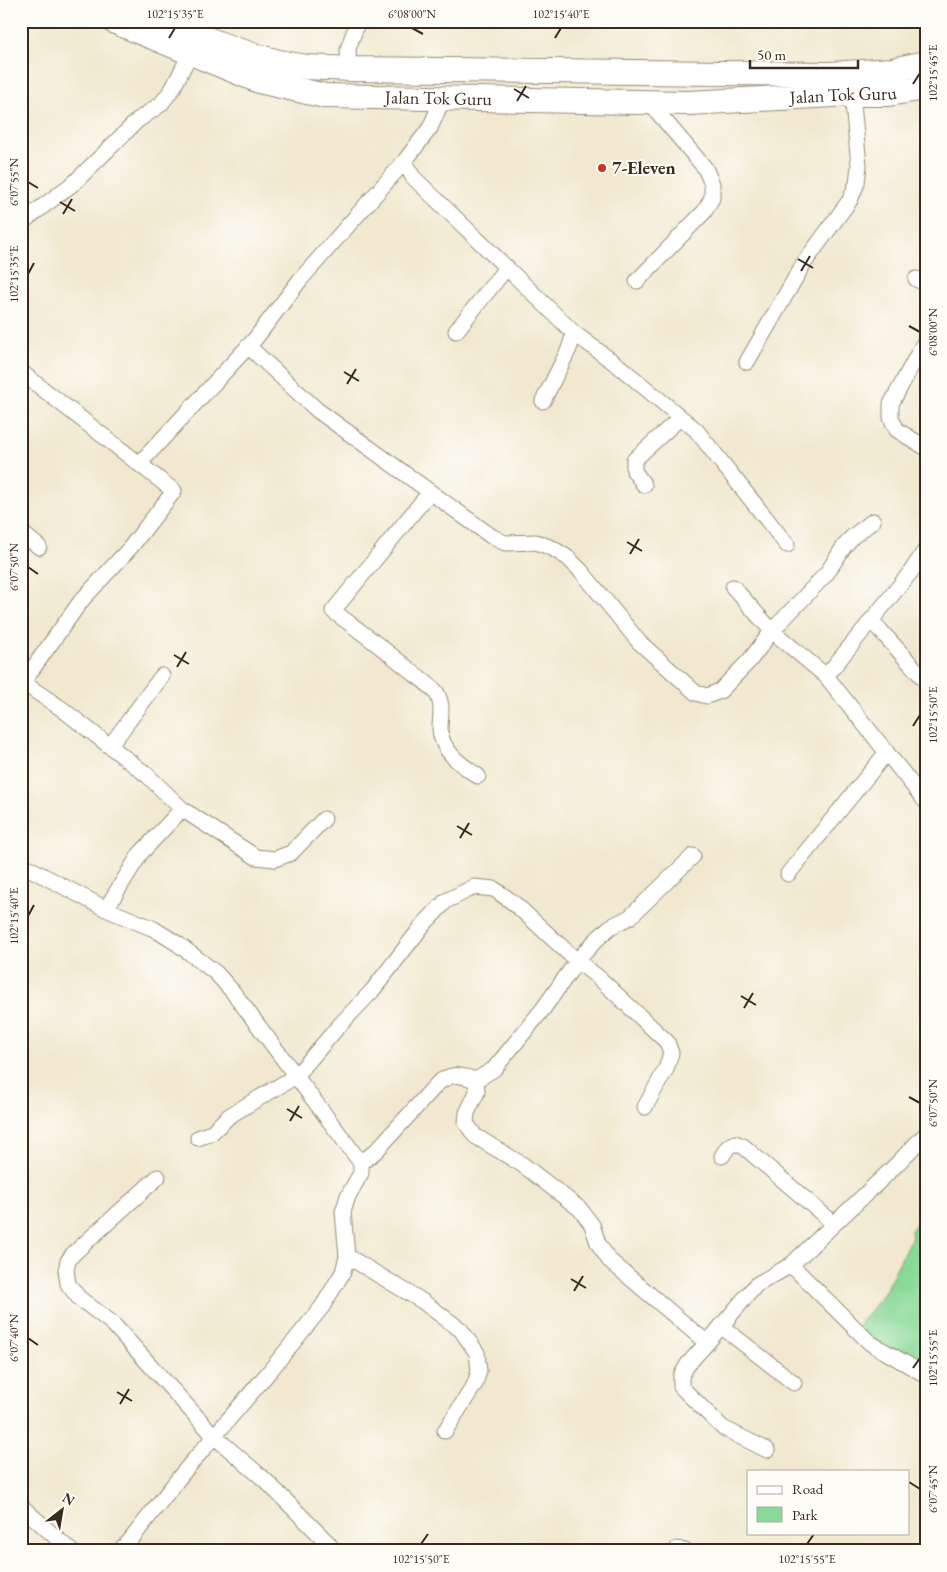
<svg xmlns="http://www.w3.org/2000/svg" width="947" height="1572" font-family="'EB Garamond',serif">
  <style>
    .green { fill: #89d998; stroke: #62825b }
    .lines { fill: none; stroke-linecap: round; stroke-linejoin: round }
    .minor-casing { stroke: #968976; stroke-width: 17 }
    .primary-casing { stroke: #968976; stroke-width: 26 }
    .minor { stroke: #fff; stroke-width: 15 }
    .primary { stroke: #fff; stroke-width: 24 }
    .ticks { fill: none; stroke: #3b2a1e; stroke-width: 2 }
    .poi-dot { fill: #c8321e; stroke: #fdfcf7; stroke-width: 2 }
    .labels { text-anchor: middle; stroke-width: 4; stroke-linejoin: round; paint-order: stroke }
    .street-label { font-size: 18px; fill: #3b2a1e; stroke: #fdfcf7 }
    .poi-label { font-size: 18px; font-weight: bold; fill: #3b2a1e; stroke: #fdfcf7; text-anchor: start }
    .neatline { fill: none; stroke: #3b2a1e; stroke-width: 2 }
    .ticks-label { font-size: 12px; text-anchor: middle; fill: #3b2a1e }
  </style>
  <rect width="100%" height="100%" fill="#fdfcf7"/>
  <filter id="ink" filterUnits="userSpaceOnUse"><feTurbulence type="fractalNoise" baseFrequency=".02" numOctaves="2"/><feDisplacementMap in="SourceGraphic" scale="10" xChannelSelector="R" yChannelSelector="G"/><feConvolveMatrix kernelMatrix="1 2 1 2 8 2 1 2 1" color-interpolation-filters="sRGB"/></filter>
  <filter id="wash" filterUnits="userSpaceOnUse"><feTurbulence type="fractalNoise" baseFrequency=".0096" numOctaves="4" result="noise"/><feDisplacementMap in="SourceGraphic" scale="20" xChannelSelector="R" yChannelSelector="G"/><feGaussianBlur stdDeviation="1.12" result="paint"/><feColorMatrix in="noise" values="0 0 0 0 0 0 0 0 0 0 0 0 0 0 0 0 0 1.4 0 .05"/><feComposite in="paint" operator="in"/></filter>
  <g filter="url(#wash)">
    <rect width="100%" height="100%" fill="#f1e8cf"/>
    <path class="green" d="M 926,1209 L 926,1368 L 856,1328 L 884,1293 L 912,1237 L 911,1231 Z"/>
  </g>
  <g filter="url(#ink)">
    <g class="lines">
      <defs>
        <path id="minor" d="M 349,69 L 348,49 L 358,21
          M 404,162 L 413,177 L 574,333 L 620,367 L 696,430 L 787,545
          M 21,223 L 75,182 L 138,120 L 161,104 L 173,88 L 190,54
          M 916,279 L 926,284
          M 637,281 L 704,212 L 712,198 L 712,184 L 705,168 L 649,102
          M 456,331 L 507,267
          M 926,339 L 891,404 L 891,418 L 897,430 L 926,448
          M 248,346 L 317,410 L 491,536 L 505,543 L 536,542 L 552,548 L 568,558 L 582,572 L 639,642 L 696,693 L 707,696 L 720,691 L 750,660 L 772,631 L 827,573 L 843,548 L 852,537 L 873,521
          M 747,362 L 804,263 L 850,200 L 857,183 L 859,165 L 852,94
          M 21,372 L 174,491 L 130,548 L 81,601 L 21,685
          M 543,401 L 569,349 L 574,333
          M 139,464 L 255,339 L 300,280 L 404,162 L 430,128 L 443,98
          M 644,485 L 634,471 L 634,460 L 680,418
          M 430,492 L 333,611 C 360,631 387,651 412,672 C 420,678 430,685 436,692 C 444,705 440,715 440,729 C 441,751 461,765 478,776
          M 21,532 L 39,547
          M 733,587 L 772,631 L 826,676 L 926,802
          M 871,620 L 926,681
          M 826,676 L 910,573 L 926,549
          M 22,682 L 62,709 L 147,775 L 182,809 L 256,857 L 275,859 L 291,853 L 324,819
          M 110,746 L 162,676
          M 21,864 L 106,909 L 154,929 L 178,944 L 216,973 L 233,992 L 361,1163 L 361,1173 L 348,1196 L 343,1212 L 347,1256 L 343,1272 L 322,1307 L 269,1372 L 182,1474 L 129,1542 L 119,1551
          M 788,874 L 887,752
          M 106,909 L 140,854 L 182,809
          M 476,1080 L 477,1092 L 467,1113 L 466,1123 L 475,1136 L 523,1165 L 580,1209 L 592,1225 L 598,1243 L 609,1260 L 707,1343
          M 198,1138 L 211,1133 L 229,1116 L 296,1076 L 337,1028 L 372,991 L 424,924 L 446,901 L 474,887 L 494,889 L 515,904 L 577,961 L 599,978 L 667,1042 L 671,1053 L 666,1069 L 645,1107
          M 722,1156 L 728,1147 L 735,1143 L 743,1146 L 833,1223
          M 361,1163 L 376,1151 L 438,1083 C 453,1072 459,1075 476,1080 L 494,1069 L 543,1009 L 577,961 L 596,940 L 610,927 L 630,917 L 693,856
          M 158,1177 L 73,1254 L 68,1261 L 66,1270 L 68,1284 L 79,1298 L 112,1323 L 215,1437 L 265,1480 L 329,1544 L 333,1551
          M 347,1256 L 422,1301 L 461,1330 L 477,1353 L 479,1371 L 475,1384 L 445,1431
          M 791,1265 L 870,1343 L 926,1375
          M 721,1326 L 794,1383
          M 767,1450 L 723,1428 L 681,1387 L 681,1376 L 688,1364 L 707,1343 L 756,1285 L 791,1265 L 893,1168 L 926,1134
          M 21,1506 L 71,1551
          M 677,1549 L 685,1551"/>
        <g id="primary">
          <path id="s1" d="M 113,21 L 259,81 L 325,96 L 689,103 L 852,94 L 888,94 L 926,88"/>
          <path d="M 165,21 C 207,40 261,61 307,67 C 321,68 335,68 349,69 L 830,74 L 892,70 L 926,63"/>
        </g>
      </defs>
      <use href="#minor" class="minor-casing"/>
      <use href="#primary" class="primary-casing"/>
      <use href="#minor" class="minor"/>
      <use href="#primary" class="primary"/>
    </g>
  </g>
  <path class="ticks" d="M 412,28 L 423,34M 169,38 L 175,28M 555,38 L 561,28M 913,84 L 920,73M 514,89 L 529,98M 517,101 L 526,86M 28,182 L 38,188M 60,202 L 75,211M 63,214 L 72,199M 798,259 L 813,268M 801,271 L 810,256M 28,274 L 34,263M 909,326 L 920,332M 344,372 L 359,381M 347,384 L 356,369M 627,542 L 642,551M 630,554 L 639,539M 28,567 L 38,574M 174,655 L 189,664M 177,667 L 186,652M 913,726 L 920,715M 457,826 L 472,835M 460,838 L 469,823M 28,916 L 34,905M 741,996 L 756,1005M 744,1008 L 753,993M 909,1097 L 920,1103M 287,1109 L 302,1118M 290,1121 L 299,1106M 571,1279 L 586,1288M 574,1291 L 583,1276M 28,1338 L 38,1345M 913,1368 L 920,1358M 117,1392 L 132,1401M 120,1404 L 129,1389M 909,1482 L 920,1489M 421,1544 L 428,1534M 807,1544 L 814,1534"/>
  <circle class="poi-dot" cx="602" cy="168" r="5"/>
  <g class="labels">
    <g class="street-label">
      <text dy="6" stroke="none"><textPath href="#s1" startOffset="744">Jalan Tok Guru</textPath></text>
      <text dy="6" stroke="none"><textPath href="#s1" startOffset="339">Jalan Tok Guru</textPath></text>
    </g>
    <g class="poi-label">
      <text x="612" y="174">7-Eleven</text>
    </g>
  </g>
  <rect width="947" height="1572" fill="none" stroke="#fdfcf7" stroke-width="55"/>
  <rect x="747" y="1470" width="162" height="65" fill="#fdfcf7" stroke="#afa8a0"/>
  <rect x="757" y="1486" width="25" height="8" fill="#ffffff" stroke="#afa8a0"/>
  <text x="792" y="1494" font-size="15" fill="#3b2a1e">Road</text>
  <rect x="757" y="1507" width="25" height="15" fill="#89d998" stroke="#afa8a0"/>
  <text x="792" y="1520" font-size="15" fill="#3b2a1e">Park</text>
  <g transform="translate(62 1510) rotate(31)" stroke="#fdfcf7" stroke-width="4" paint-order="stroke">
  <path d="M0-4L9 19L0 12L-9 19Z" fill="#3b2a1e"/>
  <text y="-8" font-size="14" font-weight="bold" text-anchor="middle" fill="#3b2a1e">N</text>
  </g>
  <path d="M750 60v8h108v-8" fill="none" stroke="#3b2a1e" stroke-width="2.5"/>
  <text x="757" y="60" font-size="15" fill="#3b2a1e" stroke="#fdfcf7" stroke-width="4" paint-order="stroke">50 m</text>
  <rect x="28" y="28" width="892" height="1516" class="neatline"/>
  <g class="ticks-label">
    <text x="175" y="18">102°15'35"E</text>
    <text x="412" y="18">6°08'00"N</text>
    <text x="561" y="18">102°15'40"E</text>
    <text transform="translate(933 73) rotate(-90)" y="4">102°15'45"E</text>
    <text transform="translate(14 182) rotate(-90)" y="4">6°07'55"N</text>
    <text transform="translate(14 274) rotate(-90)" y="4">102°15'35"E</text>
    <text transform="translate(933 332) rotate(-90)" y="4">6°08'00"N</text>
    <text transform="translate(14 567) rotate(-90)" y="4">6°07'50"N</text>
    <text transform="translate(933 715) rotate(-90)" y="4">102°15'50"E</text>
    <text transform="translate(14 916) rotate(-90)" y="4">102°15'40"E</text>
    <text transform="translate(933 1103) rotate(-90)" y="4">6°07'50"N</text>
    <text transform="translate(14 1338) rotate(-90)" y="4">6°07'40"N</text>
    <text transform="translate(933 1358) rotate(-90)" y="4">102°15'55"E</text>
    <text transform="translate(933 1489) rotate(-90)" y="4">6°07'45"N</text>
    <text x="421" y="1563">102°15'50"E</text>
    <text x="807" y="1563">102°15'55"E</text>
  </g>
</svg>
